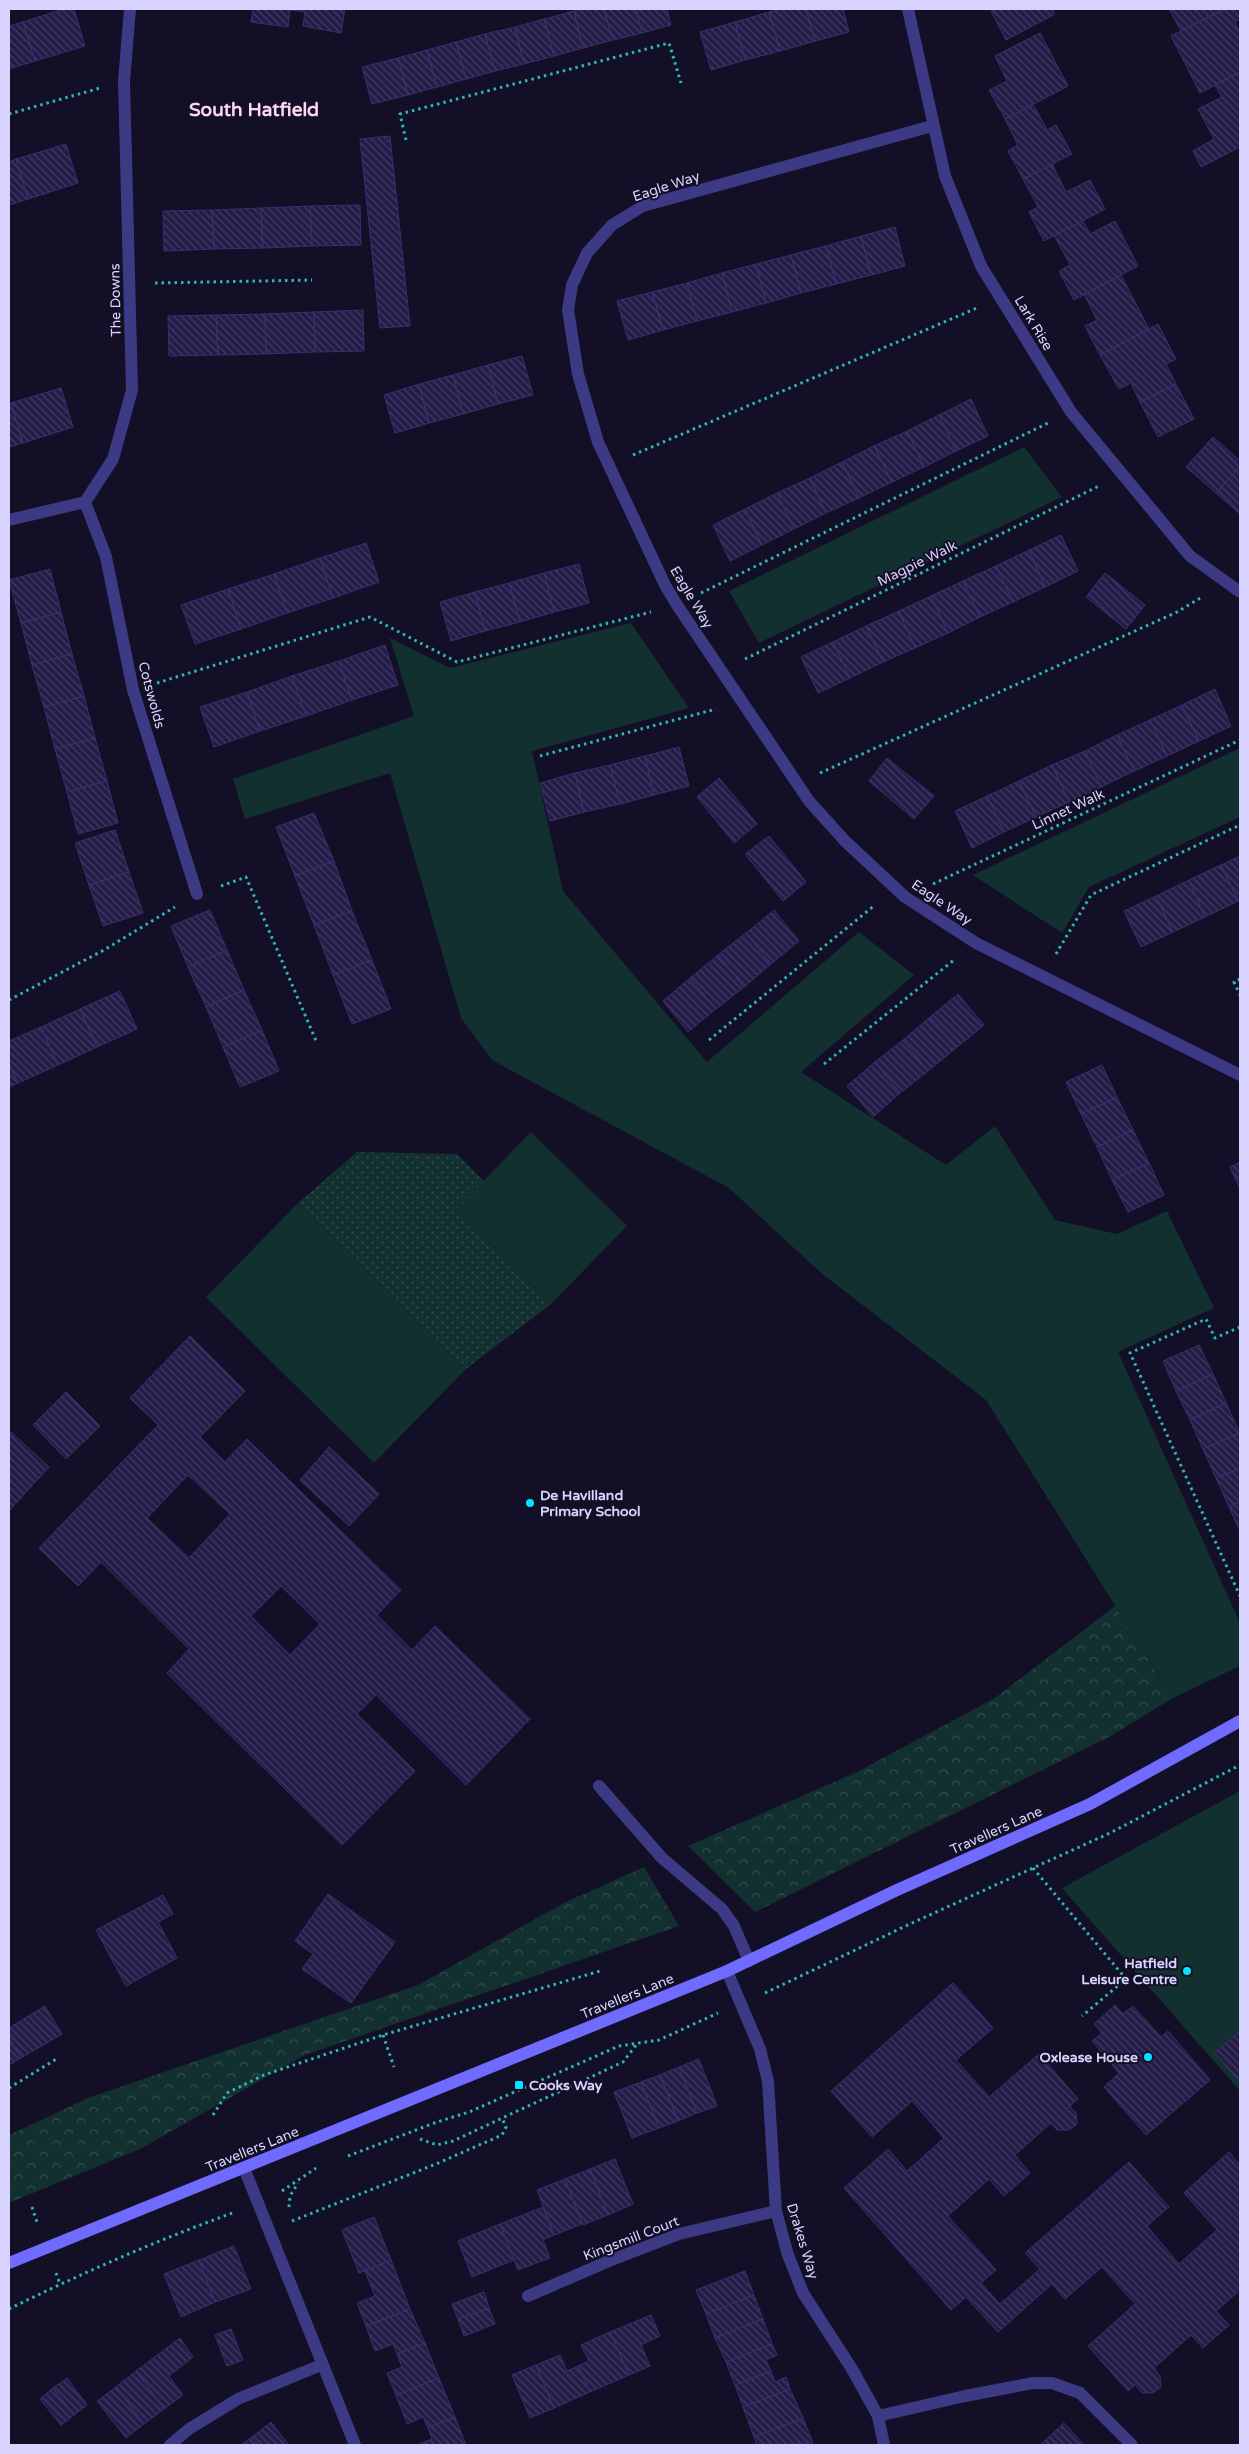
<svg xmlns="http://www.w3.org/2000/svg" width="1249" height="2454" font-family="'Varela Round',sans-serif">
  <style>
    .grass { fill: #12302f }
    .forest { fill: url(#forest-crowns) }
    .park { fill: url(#park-dots) }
    .building { fill: url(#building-back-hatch); stroke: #3b2d73; fill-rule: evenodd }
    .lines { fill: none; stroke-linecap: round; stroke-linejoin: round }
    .path { stroke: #2fb8b0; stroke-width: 3; stroke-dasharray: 2.5 4; stroke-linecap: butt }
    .lane { stroke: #3d3a85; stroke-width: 12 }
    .street { stroke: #3d3a85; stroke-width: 12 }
    .secondary { stroke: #6f6bff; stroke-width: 12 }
    .poi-dot { fill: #00e5ff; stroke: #130f26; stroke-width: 2 }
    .labels { text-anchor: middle; stroke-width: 4; stroke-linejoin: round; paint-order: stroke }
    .street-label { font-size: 14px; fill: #d9d4ff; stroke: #130f26 }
    .poi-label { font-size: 14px; font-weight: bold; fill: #d9d4ff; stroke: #130f26; text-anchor: start }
    .district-label { font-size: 19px; font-weight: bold; fill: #ffd6f0; stroke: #130f26 }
  </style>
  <defs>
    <pattern id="forest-crowns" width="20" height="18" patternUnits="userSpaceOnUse" patternTransform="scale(1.25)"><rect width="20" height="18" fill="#12302f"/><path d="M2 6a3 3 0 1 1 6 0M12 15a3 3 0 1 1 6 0" fill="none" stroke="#344d4e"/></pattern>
    <pattern id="park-dots" width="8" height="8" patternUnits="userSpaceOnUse" patternTransform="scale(1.25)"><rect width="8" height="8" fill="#12302f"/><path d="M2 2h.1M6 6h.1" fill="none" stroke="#344d4e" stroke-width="1.8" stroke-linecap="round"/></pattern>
    <pattern id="building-back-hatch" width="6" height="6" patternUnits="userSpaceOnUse" patternTransform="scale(1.25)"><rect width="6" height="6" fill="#241b47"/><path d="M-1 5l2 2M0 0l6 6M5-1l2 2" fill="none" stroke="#433b63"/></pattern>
  </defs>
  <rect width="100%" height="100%" fill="#130f26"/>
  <path class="grass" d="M 1024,447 L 1062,497 L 759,643 L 729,591 Z
    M 631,623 L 689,708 L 532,751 L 563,891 L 707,1062 L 859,932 L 914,975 L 801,1072 L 946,1165 L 995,1126 L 1055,1220 L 1117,1234 L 1167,1211 L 1214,1308 L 1118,1352 L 1240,1623 L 1240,1666 L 1173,1698 L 986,1400 L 821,1273 L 729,1188 L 492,1060 L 461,1018 L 390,773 L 245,819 L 233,779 L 414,716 L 390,638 L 450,668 Z
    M 1240,748 L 1240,817 L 1089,887 L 1062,933 L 973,875 Z
    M 531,1132 L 627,1226 L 551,1304 L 455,1210 Z
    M 298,1203 L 466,1369 L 374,1463 L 206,1297 Z
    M 1240,1791 L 1240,2091 L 1062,1888 Z"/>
  <path class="forest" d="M 1115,1606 L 1173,1698 L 1111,1736 L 755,1912 L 688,1846 L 857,1772 L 995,1698 Z
    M 644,1867 L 679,1926 L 305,2055 L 142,2148 L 9,2203 L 9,2135 L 88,2098 L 418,1985 L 564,1903 Z"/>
  <path class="park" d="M 357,1152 L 457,1154 L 484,1181 L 455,1210 L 551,1304 L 466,1369 L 298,1203 Z"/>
  <path class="building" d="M 64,9 L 74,9 L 85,46 L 35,61 L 23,22 Z
    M 253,9 L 299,9 L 299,11 L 290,10 L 288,27 L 251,22 Z
    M 299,9 L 345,9 L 341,33 L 303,26 L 305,12 L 299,11 Z
    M 582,9 L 604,9 L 613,40 L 583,48 L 574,11 Z
    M 604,9 L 636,9 L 642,33 L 613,40 Z
    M 636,9 L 667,9 L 671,25 L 642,33 Z
    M 782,9 L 806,9 L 815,41 L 780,51 L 769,12 Z
    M 806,9 L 843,9 L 849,32 L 815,41 Z
    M 996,9 L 1052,9 L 1055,14 L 1006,40 L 991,11 Z
    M 1169,9 L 1225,9 L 1181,31 Z
    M 1225,9 L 1240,9 L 1240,19 L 1235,22 L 1240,33 L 1240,72 L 1200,93 L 1171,36 Z
    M 574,11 L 583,48 L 554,56 L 544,19 Z
    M 769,12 L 780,51 L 745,60 L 735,22 Z
    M 544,19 L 554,56 L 524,64 L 515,27 Z
    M 23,22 L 35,61 L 9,69 L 9,26 Z
    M 735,22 L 745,60 L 711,70 L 700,32 Z
    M 515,27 L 524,64 L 495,71 L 485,34 Z
    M 1040,33 L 1068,86 L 1005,119 L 989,90 L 1007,81 L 995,56 Z
    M 485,34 L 495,71 L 466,79 L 456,42 Z
    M 456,42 L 466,79 L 437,87 L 427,50 Z
    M 427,50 L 437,87 L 408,95 L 398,58 Z
    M 398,58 L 408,95 L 372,104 L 362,67 Z
    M 1240,72 L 1240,147 L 1201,167 L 1193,151 L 1214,139 L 1198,109 L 1222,97 L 1215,85 Z
    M 1033,104 L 1047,130 L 1056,125 L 1072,154 L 1023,179 L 1008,151 L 1018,145 L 1005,119 Z
    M 390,136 L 410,326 L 380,328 L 360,139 Z
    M 66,144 L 78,183 L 28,199 L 16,159 Z
    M 16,159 L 28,199 L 9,205 L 9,162 Z
    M 1052,164 L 1066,192 L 1090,180 L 1105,209 L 1044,241 L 1029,212 L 1038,207 L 1023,179 Z
    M 360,205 L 361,245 L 312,246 L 310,206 Z
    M 310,206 L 312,246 L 263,248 L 261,208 Z
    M 261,208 L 263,248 L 214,249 L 212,210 Z
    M 212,210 L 214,249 L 164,251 L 163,211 Z
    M 1083,221 L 1090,234 L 1115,221 L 1138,266 L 1074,300 L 1059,271 L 1070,265 L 1054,235 Z
    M 895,227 L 905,266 L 871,275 L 861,236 Z
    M 861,236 L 871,275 L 836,284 L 826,246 Z
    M 826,246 L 836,284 L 801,293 L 791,255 Z
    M 791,255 L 801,293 L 766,303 L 756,264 Z
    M 756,264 L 766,303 L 732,312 L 722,273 Z
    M 722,273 L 732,312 L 697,321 L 687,283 Z
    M 1121,275 L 1149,329 L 1100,355 L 1085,326 L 1097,320 L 1084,294 Z
    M 687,283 L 697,321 L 663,330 L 652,292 Z
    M 652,292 L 663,330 L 628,340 L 617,301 Z
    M 363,310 L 364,351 L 315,352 L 314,312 Z
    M 314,312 L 315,352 L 266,354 L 265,314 Z
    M 265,314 L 266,354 L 218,355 L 216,315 Z
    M 216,315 L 218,355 L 169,356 L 168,316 Z
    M 1158,324 L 1176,359 L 1166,364 L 1176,384 L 1140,402 L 1131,383 L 1119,389 L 1100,355 Z
    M 522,356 L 533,395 L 498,404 L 488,365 Z
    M 488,365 L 498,404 L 463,414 L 453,375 Z
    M 453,375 L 463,414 L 429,423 L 419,384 Z
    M 419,384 L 429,423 L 395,433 L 384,395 Z
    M 1176,384 L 1194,419 L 1158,437 L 1140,402 Z
    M 61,388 L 73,427 L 23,443 L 11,403 Z
    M 971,399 L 988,436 L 956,451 L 939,415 Z
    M 11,403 L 23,443 L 9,447 L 9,404 Z
    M 939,415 L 956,451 L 924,467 L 907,431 Z
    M 907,431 L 924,467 L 892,482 L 874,446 Z
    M 1213,437 L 1240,461 L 1240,466 L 1216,493 L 1186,467 Z
    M 874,446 L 892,482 L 859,498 L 842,462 Z
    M 842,462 L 859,498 L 826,513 L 810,478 Z
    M 1240,466 L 1240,514 L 1216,493 Z
    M 810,478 L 826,513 L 794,529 L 777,493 Z
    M 777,493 L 794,529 L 762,545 L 745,509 Z
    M 745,509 L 762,545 L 730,561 L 713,525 Z
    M 1061,535 L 1078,571 L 1045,587 L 1029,550 Z
    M 366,543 L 379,582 L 333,598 L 320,558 Z
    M 1029,550 L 1045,587 L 1013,602 L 996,566 Z
    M 320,558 L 333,598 L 287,613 L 274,574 Z
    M 579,564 L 589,603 L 554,612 L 544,573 Z
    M 996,566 L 1013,602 L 980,617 L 963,581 Z
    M 50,569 L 61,612 L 21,623 L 9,580 Z
    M 544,573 L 554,612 L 520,622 L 509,583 Z
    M 1105,573 L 1145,605 L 1126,629 L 1086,597 Z
    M 274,574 L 287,613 L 241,629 L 228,589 Z
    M 963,581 L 980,617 L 948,633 L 931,596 Z
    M 509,583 L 520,622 L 485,631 L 475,592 Z
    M 228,589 L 241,629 L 195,644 L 181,605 Z
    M 475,592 L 485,631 L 451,641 L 440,602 Z
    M 931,596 L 948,633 L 915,648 L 899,611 Z
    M 899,611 L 915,648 L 883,662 L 866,626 Z
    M 61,612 L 72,654 L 32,665 L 21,623 Z
    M 866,626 L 883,662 L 850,678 L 833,642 Z
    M 833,642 L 850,678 L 818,693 L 801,657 Z
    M 385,645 L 398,685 L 352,700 L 339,661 Z
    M 72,654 L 84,696 L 44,707 L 32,665 Z
    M 339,661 L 352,700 L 306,716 L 292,676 Z
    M 292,676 L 306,716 L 260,731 L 247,692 Z
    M 1215,689 L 1231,726 L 1199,741 L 1182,705 Z
    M 247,692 L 260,731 L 214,747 L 200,707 Z
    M 84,696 L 95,738 L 55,749 L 44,707 Z
    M 1182,705 L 1199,741 L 1167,756 L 1150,720 Z
    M 1150,720 L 1167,756 L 1134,771 L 1117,735 Z
    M 1117,735 L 1134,771 L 1101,787 L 1085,751 Z
    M 95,738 L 107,781 L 67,792 L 55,749 Z
    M 679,747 L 689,786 L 654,795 L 645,756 Z
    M 1085,751 L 1101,787 L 1069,802 L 1052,765 Z
    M 645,756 L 654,795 L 620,804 L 610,765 Z
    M 887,758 L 934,796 L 914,819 L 869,781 Z
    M 610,765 L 620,804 L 584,812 L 575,773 Z
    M 1052,765 L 1069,802 L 1036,817 L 1019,781 Z
    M 575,773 L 584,812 L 550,821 L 540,783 Z
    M 719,778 L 757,824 L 734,843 L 697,797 Z
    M 107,781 L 118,823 L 78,834 L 67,792 Z
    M 1019,781 L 1036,817 L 1004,832 L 987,796 Z
    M 987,796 L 1004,832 L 972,848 L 955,811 Z
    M 314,813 L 334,861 L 295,876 L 276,827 Z
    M 115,830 L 129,872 L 89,885 L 75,843 Z
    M 769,836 L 806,882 L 783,901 L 745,854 Z
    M 1240,856 L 1240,900 L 1238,901 L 1221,865 Z
    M 334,861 L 352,911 L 314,925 L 295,876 Z
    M 1221,865 L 1238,901 L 1205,917 L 1189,880 Z
    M 129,872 L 143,913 L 103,926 L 89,885 Z
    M 1189,880 L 1205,917 L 1173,932 L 1156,896 Z
    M 1156,896 L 1173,932 L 1141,947 L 1124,911 Z
    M 210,910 L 227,950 L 188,967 L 171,926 Z
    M 774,910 L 799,941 L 771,964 L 746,933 Z
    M 352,911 L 372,960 L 333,975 L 314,925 Z
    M 746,933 L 771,964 L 744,987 L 718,955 Z
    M 227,950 L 244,990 L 206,1007 L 188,967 Z
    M 718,955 L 744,987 L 716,1009 L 690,978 Z
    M 372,960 L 391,1009 L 352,1024 L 333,975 Z
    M 690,978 L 716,1009 L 688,1032 L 663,1001 Z
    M 244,990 L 262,1030 L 223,1047 L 206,1007 Z
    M 120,991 L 137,1029 L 97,1047 L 80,1009 Z
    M 958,994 L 984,1025 L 956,1048 L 930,1017 Z
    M 80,1009 L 97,1047 L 58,1065 L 41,1027 Z
    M 930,1017 L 956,1048 L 928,1071 L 903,1040 Z
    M 41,1027 L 58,1065 L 18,1083 L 9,1063 L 9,1041 Z
    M 262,1030 L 279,1071 L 240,1087 L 223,1047 Z
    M 903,1040 L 928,1071 L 900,1093 L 875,1062 Z
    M 875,1062 L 900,1093 L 873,1117 L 847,1086 Z
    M 9,1063 L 18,1083 L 9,1087 Z
    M 1102,1065 L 1117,1097 L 1081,1114 L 1066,1082 Z
    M 1117,1097 L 1133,1130 L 1097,1147 L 1081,1114 Z
    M 1133,1130 L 1149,1163 L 1112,1180 L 1097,1147 Z
    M 1240,1162 L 1240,1189 L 1230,1167 Z
    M 1149,1163 L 1164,1195 L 1128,1212 L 1112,1180 Z
    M 190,1336 L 245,1391 L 200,1437 L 225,1462 L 247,1439 L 401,1590 L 377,1615 L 412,1650 L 435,1626 L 530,1719 L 466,1785 L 376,1695 L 357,1714 L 415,1771 L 342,1845 L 167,1673 L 189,1649 L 101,1562 L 78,1586 L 39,1548 L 158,1425 L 130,1398 ZM 188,1475 L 230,1514 L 189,1558 L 147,1518 ZM 281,1586 L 320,1624 L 290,1655 L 251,1616 Z
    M 1199,1345 L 1213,1374 L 1176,1391 L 1163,1361 Z
    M 1213,1374 L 1226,1403 L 1190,1420 L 1176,1391 Z
    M 66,1392 L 100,1426 L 66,1459 L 33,1425 Z
    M 1226,1403 L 1240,1433 L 1203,1449 L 1190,1420 Z
    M 11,1432 L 49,1467 L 9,1511 L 9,1435 Z
    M 1240,1433 L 1240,1468 L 1216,1478 L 1203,1449 Z
    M 329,1447 L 379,1494 L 349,1526 L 300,1480 Z
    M 1240,1468 L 1240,1502 L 1229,1507 L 1216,1478 Z
    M 1240,1502 L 1240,1531 L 1229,1507 Z
    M 328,1894 L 395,1942 L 351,2003 L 302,1969 L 313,1954 L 295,1941 Z
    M 163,1895 L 173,1914 L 158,1922 L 177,1958 L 126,1986 L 96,1930 Z
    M 953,1983 L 993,2028 L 956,2060 L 989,2097 L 1039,2054 L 1078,2099 L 1070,2106 L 1076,2113 L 1077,2124 L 1069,2130 L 1057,2130 L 1051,2123 L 1015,2155 L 1030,2173 L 1004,2196 L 989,2179 L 948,2216 L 996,2270 L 981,2283 L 1000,2304 L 1040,2269 L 1025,2253 L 1129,2162 L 1169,2207 L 1147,2226 L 1179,2264 L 1217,2230 L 1184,2193 L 1229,2152 L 1240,2165 L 1240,2290 L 1216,2311 L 1229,2325 L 1203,2348 L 1191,2335 L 1154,2368 L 1160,2376 L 1161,2387 L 1153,2393 L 1142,2393 L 1135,2385 L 1128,2391 L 1088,2346 L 1135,2304 L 1102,2267 L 1065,2299 L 1052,2284 L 998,2332 L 966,2297 L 951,2310 L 844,2188 L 888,2149 L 907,2171 L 944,2138 L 912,2101 L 872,2137 L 831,2091 Z
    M 1115,2005 L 1123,2014 L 1133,2006 L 1161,2037 L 1168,2031 L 1210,2080 L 1146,2135 L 1104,2087 L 1119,2073 L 1092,2041 L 1102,2033 L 1094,2024 Z
    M 45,2006 L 62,2034 L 21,2058 L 9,2038 L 9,2028 Z
    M 1240,2031 L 1240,2082 L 1215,2053 Z
    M 9,2038 L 21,2058 L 9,2065 Z
    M 699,2059 L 717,2106 L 697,2113 L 679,2067 Z
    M 679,2067 L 697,2113 L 678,2121 L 660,2075 Z
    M 660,2075 L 678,2121 L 659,2128 L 641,2082 Z
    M 641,2082 L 659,2128 L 632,2138 L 614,2092 Z
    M 615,2159 L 633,2204 L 608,2215 L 590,2169 Z
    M 590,2169 L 608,2215 L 583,2225 L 565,2179 Z
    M 565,2179 L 582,2224 L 554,2235 L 537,2190 Z
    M 543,2207 L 554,2235 L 543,2240 L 550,2258 L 518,2270 L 500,2224 Z
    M 374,2217 L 391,2260 L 359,2273 L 342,2230 Z
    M 500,2224 L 514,2260 L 472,2277 L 458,2241 Z
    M 234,2246 L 251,2289 L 215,2302 L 199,2260 Z
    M 199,2260 L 215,2302 L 181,2317 L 164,2274 Z
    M 391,2260 L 410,2309 L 366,2326 L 357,2303 L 375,2296 L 365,2271 Z
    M 745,2271 L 754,2295 L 706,2314 L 696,2290 Z
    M 484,2292 L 489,2308 L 458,2319 L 452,2304 Z
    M 754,2295 L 763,2319 L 715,2338 L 706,2314 Z
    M 489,2308 L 495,2324 L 464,2336 L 458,2319 Z
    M 410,2309 L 425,2343 L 397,2354 L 393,2344 L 375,2351 L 366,2326 Z
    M 651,2315 L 660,2336 L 641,2345 L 650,2366 L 629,2375 L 610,2332 Z
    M 763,2319 L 772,2344 L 726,2362 L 715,2338 Z
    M 231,2329 L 243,2360 L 227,2366 L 215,2335 Z
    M 610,2332 L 629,2375 L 590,2392 L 578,2366 L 589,2361 L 581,2345 Z
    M 180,2338 L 193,2357 L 169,2376 L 183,2395 L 164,2409 L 136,2371 Z
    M 425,2343 L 439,2378 L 396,2395 L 387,2373 L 402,2367 L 397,2354 Z
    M 772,2344 L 777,2355 L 766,2360 L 771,2371 L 735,2385 L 726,2362 Z
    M 560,2355 L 567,2371 L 578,2366 L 590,2392 L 554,2408 L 536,2365 Z
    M 536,2365 L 554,2408 L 530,2418 L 512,2375 Z
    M 136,2371 L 164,2409 L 144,2424 L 116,2387 Z
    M 771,2371 L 775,2382 L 786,2377 L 790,2389 L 743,2407 L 735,2385 Z
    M 67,2378 L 87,2405 L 74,2415 L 53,2388 Z
    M 439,2378 L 455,2417 L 428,2428 L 423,2417 L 407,2424 L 396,2395 Z
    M 116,2387 L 144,2424 L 126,2438 L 97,2401 Z
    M 53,2388 L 74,2415 L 61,2425 L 40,2399 Z
    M 790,2389 L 803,2418 L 754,2437 L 743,2407 Z
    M 455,2417 L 466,2445 L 417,2445 L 432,2439 L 428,2428 Z
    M 803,2418 L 813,2443 L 757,2445 L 754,2437 Z
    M 271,2422 L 289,2445 L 258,2445 L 252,2437 Z
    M 1064,2423 L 1084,2445 L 1040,2445 Z
    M 252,2437 L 258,2445 L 241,2445 Z"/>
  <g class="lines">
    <path class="path" d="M 9,114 L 100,88
      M 406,140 L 400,114 L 669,43 L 681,83
      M 155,283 L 312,280
      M 633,455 L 977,308
      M 701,593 L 1048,423
      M 745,659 L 1099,486
      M 157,683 L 370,617 L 457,662 L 651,612
      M 540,756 L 716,709
      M 820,773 L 1177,612 L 1202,597
      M 933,884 L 1240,740
      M 221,886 L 246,877 L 317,1043
      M 1056,954 L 1091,895 L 1240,825
      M 1240,979 L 1234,982 L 1240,995
      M 9,1000 L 104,950 L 175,907
      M 709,1040 L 875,905
      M 824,1064 L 954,960
      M 1240,1327 L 1215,1338 L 1206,1319 L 1130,1353 L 1240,1596
      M 1033,1868 L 1126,1979 L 1082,2016
      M 765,1993 L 912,1923 L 1110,1833 L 1240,1765
      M 383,2035 L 394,2067
      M 9,2088 L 58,2058
      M 213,2115 L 227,2093 L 264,2075 L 383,2035 L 600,1971
      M 420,2139 L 437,2145 L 453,2141 L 623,2062 L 637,2044
      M 348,2156 L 437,2122 L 469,2112 L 619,2046 L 659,2040 L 718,2013
      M 282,2191 L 316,2168
      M 32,2207 L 38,2225
      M 289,2207 L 290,2196 L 298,2183
      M 292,2221 L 436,2164 L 502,2135 L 506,2127 L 502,2118
      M 56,2273 L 60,2284
      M 9,2309 C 82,2273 158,2240 235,2212"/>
    <path class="lane" d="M 599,1786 L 662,1858 L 722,1909 L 734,1926 L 749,1961
      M 878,2416 L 965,2396 L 1033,2383 L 1052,2383 L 1080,2393 L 1132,2445"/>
    <path class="street" d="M 908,9 L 945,176 L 981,266 L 1071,412 L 1190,556 L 1240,592
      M 932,126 L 643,206 L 612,225 L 587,253 L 572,285 L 568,310 L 578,374 L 598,442 L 665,585 L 677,605 L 809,801 L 845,841 L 905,897 L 976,943 L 1240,1075
      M 85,502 L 106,557 L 133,690 L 197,894
      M 9,520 L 85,502 L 113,459 L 132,390 L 124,81 L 130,9
      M 727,1971 L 760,2049 L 768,2081 L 776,2211 L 788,2255 L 803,2293 L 852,2369 L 878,2416 L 884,2445
      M 244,2168 L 355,2445
      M 528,2296 L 609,2261 L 679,2234 L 776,2211
      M 170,2445 L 189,2429 L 238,2399 L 321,2365"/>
    <path class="secondary" d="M 9,2263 L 727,1971 L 897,1890 L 1090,1804 L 1240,1721"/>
  </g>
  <g class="poi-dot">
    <circle cx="530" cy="1503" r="5"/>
    <circle cx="1187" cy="1971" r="5"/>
    <circle cx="1148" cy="2057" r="5"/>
    <rect x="514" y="2080" width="10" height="10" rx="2.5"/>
  </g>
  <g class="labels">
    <g class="street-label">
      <text transform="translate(666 186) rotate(-18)" y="5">Eagle Way</text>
      <text transform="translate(115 300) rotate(-91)" y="5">The Downs</text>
      <text transform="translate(1034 323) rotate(59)" y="5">Lark Rise</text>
      <text transform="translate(917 563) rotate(-26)" y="5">Magpie Walk</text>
      <text transform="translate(692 597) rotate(59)" y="5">Eagle Way</text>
      <text transform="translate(152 695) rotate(75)" y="5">Cotswolds</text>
      <text transform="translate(1068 809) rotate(-25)" y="5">Linnet Walk</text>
      <text transform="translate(942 902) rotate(34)" y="5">Eagle Way</text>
      <text transform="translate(996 1830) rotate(-24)" y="5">Travellers Lane</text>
      <text transform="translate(627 1996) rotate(-22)" y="5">Travellers Lane</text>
      <text transform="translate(252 2149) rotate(-22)" y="5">Travellers Lane</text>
      <text transform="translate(631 2238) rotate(-21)" y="5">Kingsmill Court</text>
      <text transform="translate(803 2241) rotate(73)" y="5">Drakes Way</text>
    </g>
    <g class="poi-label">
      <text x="540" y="1500">De Havilland<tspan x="540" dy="16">Primary School</tspan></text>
      <text x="1177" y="1968" text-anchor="end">Hatfield<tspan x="1177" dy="16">Leisure Centre</tspan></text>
      <text x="1138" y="2062" text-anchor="end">Oxlease House</text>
      <text x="529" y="2090">Cooks Way</text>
    </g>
    <g class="district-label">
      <text x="254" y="116">South Hatfield</text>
    </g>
  </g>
  <rect width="1249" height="2454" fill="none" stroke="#d9d4ff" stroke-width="20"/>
</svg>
